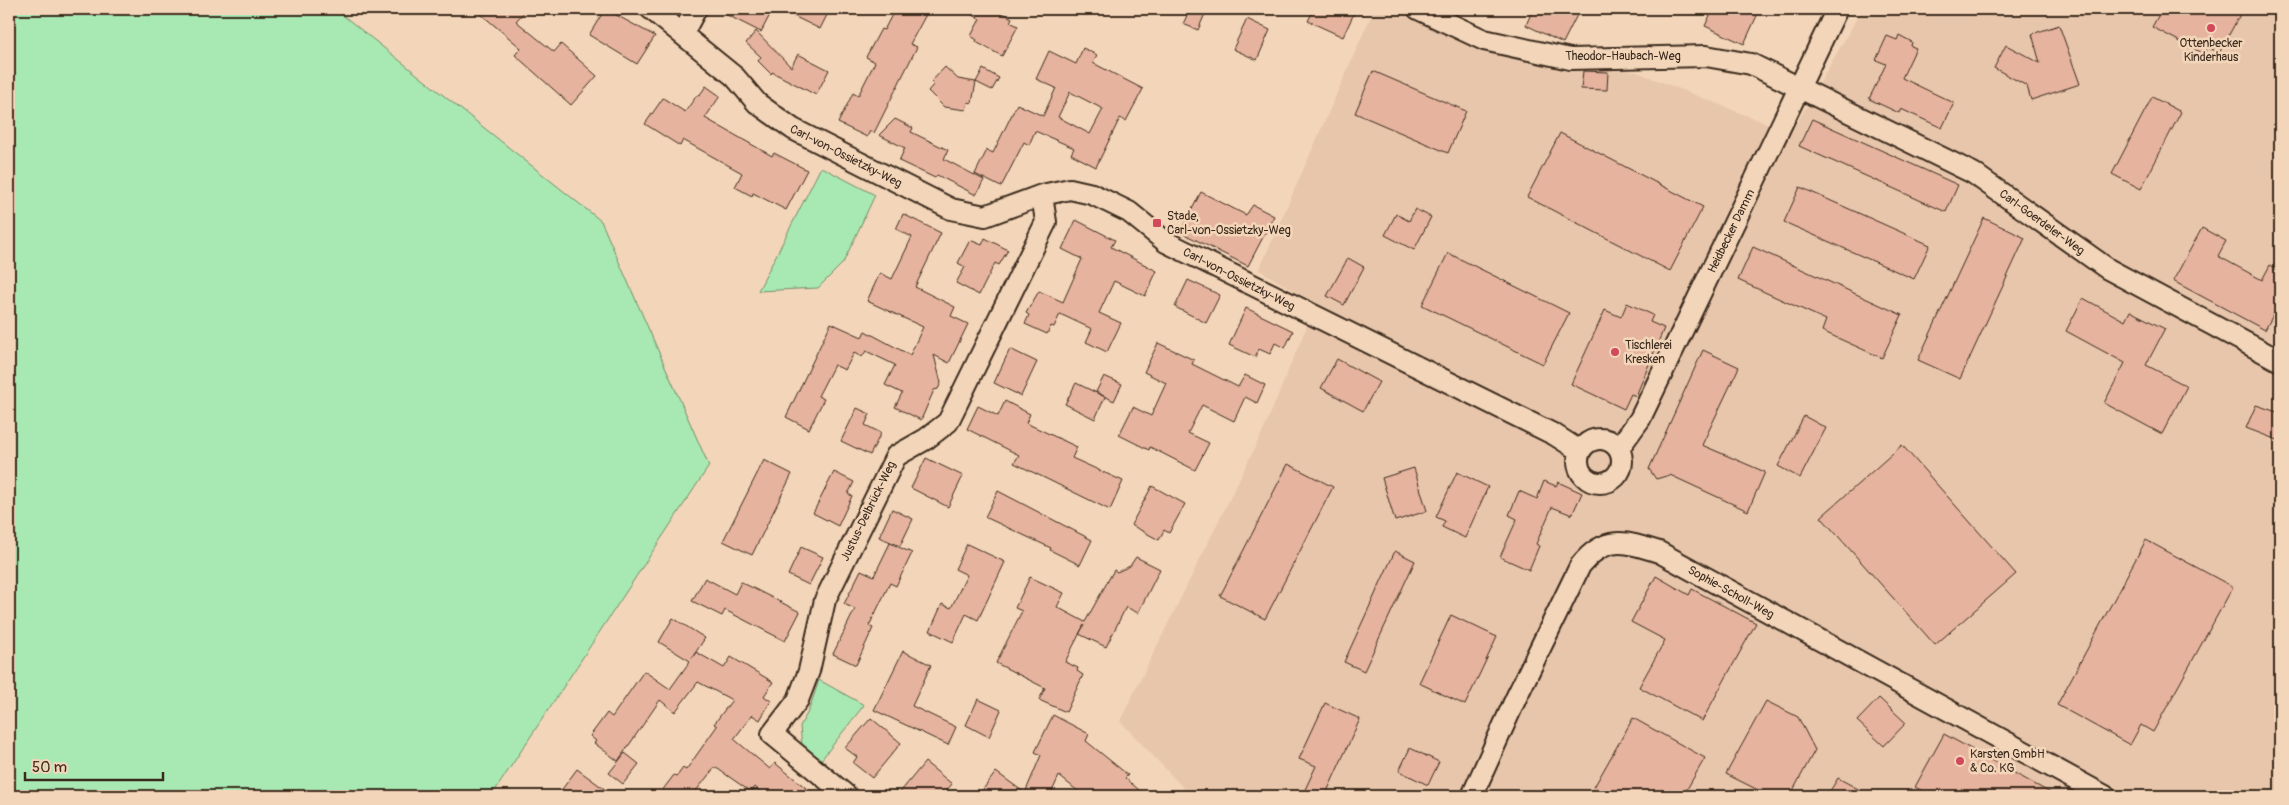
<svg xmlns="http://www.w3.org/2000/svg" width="2289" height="805" font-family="Pangolin,sans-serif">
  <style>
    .built { fill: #e8c6ab }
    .green { fill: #a8e9b3; stroke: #728a68 }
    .building { fill: #e6b39e; stroke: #3b2a1e; fill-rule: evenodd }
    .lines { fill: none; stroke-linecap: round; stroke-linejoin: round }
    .street-casing { stroke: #3b2a1e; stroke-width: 24 }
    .street { stroke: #f3d6b9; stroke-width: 20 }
    .poi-dot { fill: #d1495b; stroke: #f3d6b9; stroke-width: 2 }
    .labels { text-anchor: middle; stroke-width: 5; stroke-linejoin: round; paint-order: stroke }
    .poi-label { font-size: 12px; fill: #3b2a1e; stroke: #f3d6b9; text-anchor: start }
    .street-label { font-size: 12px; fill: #3b2a1e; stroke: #f3d6b9 }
  </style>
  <rect width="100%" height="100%" fill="#f3d6b9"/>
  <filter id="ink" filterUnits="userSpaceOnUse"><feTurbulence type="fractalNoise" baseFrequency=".02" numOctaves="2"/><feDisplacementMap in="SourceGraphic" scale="10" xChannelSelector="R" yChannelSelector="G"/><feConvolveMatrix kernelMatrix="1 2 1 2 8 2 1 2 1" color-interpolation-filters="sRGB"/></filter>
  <g filter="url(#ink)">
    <path class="built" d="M 1374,9 L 1394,9 L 1502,55 L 1637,72 L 1791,133 L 1862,9 L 2280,9 L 2280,796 L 1191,796 L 1120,721 L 1264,429 L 1316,304 L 1259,270 Z"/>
    <path class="green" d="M 9,9 L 335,9 L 601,221 L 709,466 L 496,789 L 489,796 L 9,796 Z
      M 821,167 L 875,195 L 843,263 L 818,288 L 758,291 Z
      M 819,680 L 864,705 L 821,760 L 802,745 L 800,726 L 809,710 Z"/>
    <path class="building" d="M 475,9 L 527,9 L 516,21 L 554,52 L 561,44 L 597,76 L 571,105 L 515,55 L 521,48 Z
      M 605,9 L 655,36 L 637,64 L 589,35 Z
      M 715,9 L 773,9 L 761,32 Z
      M 779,9 L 830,9 L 820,29 Z
      M 895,9 L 929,9 L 910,44 L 917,47 L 874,133 L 870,131 L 867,137 L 838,123 L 853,93 L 858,96 L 875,62 L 866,57 L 881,29 L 884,30 Z
      M 962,9 L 994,9 L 1012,18 L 1010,22 L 1018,26 L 1002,56 L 976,42 L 977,40 L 971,36 L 980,19 Z
      M 1190,9 L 1207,9 L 1198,30 L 1183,24 Z
      M 1314,9 L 1356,9 L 1343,37 L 1308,21 Z
      M 1533,9 L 1580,9 L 1563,43 L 1526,25 Z
      M 1713,9 L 1760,9 L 1744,44 L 1705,26 Z
      M 2162,9 L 2243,9 L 2219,53 L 2208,47 L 2204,54 L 2152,27 Z
      M 1247,19 L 1270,30 L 1257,60 L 1233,49 Z
      M 2059,25 L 2080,84 L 2031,100 L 2027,86 L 1994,68 L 2006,45 L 2040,63 L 2032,34 Z
      M 756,31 L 791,67 L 798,54 L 829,70 L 816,95 L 772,72 L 771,74 L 758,61 L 761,57 L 746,43 Z
      M 1899,35 L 1912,42 L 1911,46 L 1916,48 L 1902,78 L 1954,103 L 1942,128 L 1901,109 L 1899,113 L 1869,99 L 1886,64 L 1876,60 L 1887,36 L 1897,40 Z
      M 1083,48 L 1097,55 L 1093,63 L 1143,89 L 1126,121 L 1120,118 L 1096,167 L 1071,154 L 1074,148 L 1035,131 L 1029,145 L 1024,142 L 1001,187 L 975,174 L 987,150 L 993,153 L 1017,104 L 1043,116 L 1056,88 L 1036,79 L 1049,51 L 1076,64 ZM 1070,92 L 1103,109 L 1090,134 L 1058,117 Z
      M 945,67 L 958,79 L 976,82 L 972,103 L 968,102 L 966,110 L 944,107 L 928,91 L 934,84 L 931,82 Z
      M 983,69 L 999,78 L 992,90 L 976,82 Z
      M 1373,71 L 1466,111 L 1448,153 L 1355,113 Z
      M 1583,71 L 1608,72 L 1607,90 L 1581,89 Z
      M 706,86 L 720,96 L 705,118 L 772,156 L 774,153 L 807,170 L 786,210 L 753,193 L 752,196 L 735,187 L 742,173 L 683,140 L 680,146 L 645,124 L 663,98 L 685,112 L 697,95 L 699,96 Z
      M 2152,97 L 2181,112 L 2141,189 L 2112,174 Z
      M 895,119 L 913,128 L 911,132 L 948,150 L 944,159 L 984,180 L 976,195 L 937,175 L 935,178 L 899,161 L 905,148 L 879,135 Z
      M 1812,119 L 1958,185 L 1946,212 L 1799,146 Z
      M 1560,133 L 1703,207 L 1670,271 L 1527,197 Z
      M 1800,187 L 1930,245 L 1914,279 L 1784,222 Z
      M 1201,192 L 1246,215 L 1253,205 L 1274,216 L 1248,266 L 1180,232 Z
      M 1415,209 L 1431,217 L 1414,250 L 1385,235 L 1396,214 L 1409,221 Z
      M 903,214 L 941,233 L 915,287 L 955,307 L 951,316 L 968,324 L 949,363 L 934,355 L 941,383 L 938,389 L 934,390 L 921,420 L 895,407 L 902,393 L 885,385 L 895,365 L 866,351 L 862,357 L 854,353 L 845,370 L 834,365 L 818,396 L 824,399 L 809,429 L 786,417 L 831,323 L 862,337 L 865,331 L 910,355 L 923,327 L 867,301 L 880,273 L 892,279 L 912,237 L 896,229 Z
      M 1984,218 L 2025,238 L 1960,379 L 1918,360 Z
      M 1076,220 L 1115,240 L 1111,247 L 1157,271 L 1145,296 L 1114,281 L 1099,313 L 1121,323 L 1107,352 L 1086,342 L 1092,329 L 1060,314 L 1054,327 L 1051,326 L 1047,334 L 1025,324 L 1029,315 L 1026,313 L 1039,291 L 1063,302 L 1082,259 L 1062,249 Z
      M 2202,228 L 2226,241 L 2218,256 L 2262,280 L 2270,265 L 2280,270 L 2280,302 L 2265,330 L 2173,281 Z
      M 985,238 L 1008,250 L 999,265 L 995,263 L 979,295 L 956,283 L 965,267 L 958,263 L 970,240 L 982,245 Z
      M 1753,247 L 1902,315 L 1882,358 L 1822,331 L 1826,320 L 1738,280 Z
      M 1448,253 L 1569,313 L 1543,364 L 1422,305 Z
      M 1348,258 L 1364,267 L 1344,305 L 1327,296 Z
      M 1188,280 L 1220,295 L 1206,323 L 1175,307 Z
      M 2083,298 L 2125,321 L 2130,311 L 2165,329 L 2146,365 L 2187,386 L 2162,434 L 2104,403 L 2125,363 L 2066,331 Z
      M 1627,303 L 1653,315 L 1650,322 L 1664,328 L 1636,396 L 1631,394 L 1624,409 L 1571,384 L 1605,310 L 1621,317 Z
      M 1246,308 L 1293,331 L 1285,348 L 1275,343 L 1270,354 L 1259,349 L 1255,357 L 1229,345 Z
      M 1158,343 L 1194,360 L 1192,364 L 1238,387 L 1245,375 L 1265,385 L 1257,403 L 1245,397 L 1234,421 L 1202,405 L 1188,433 L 1209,443 L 1195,470 L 1150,447 L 1149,450 L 1119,435 L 1133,407 L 1151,416 L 1166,383 L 1144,372 Z
      M 1010,349 L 1037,362 L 1021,396 L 994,383 Z
      M 1703,350 L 1739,367 L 1702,445 L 1765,472 L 1748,511 L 1670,475 L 1656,479 L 1649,469 Z
      M 1337,359 L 1379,382 L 1363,411 L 1321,388 Z
      M 1104,376 L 1122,384 L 1114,401 L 1096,392 Z
      M 1076,383 L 1105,397 L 1095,419 L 1065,404 Z
      M 1005,401 L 1030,414 L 1026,423 L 1077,447 L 1072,458 L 1123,481 L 1110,510 L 1014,463 L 1019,455 L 967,429 L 978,406 L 998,416 Z
      M 2256,405 L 2280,413 L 2280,441 L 2246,428 Z
      M 857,408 L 870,414 L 865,425 L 881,433 L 870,455 L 841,441 Z
      M 1804,416 L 1826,428 L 1800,478 L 1778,466 Z
      M 1902,445 L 2016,574 L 1935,645 L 1821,517 Z
      M 926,458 L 963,476 L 948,507 L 911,488 Z
      M 764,460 L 792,474 L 752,555 L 723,541 Z
      M 1288,464 L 1333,487 L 1265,619 L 1220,596 Z
      M 1414,468 L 1427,511 L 1395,521 L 1382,478 Z
      M 834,472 L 854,482 L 848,494 L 852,496 L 838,526 L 813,513 Z
      M 1457,472 L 1488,487 L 1465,538 L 1442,527 L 1445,521 L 1436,517 Z
      M 1544,481 L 1556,486 L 1558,482 L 1582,493 L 1572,515 L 1552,507 L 1536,544 L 1539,546 L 1529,570 L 1500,557 L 1517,519 L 1509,515 L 1519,491 L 1537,499 Z
      M 1152,486 L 1185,504 L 1169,533 L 1164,530 L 1159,540 L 1131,525 Z
      M 998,491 L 1092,540 L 1080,565 L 1050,550 L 1051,548 L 985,517 Z
      M 892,509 L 913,519 L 900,546 L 879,537 Z
      M 2146,540 L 2233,587 L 2153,732 L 2141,725 L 2130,745 L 2057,705 Z
      M 890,543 L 912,553 L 896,586 L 890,583 L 869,626 L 873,628 L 856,665 L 833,654 L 855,609 L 844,604 L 861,570 L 874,576 Z
      M 967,544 L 1005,562 L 978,620 L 966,614 L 953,642 L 930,631 L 942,604 L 951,608 L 967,575 L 955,569 Z
      M 801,547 L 823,557 L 809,585 L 788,575 Z
      M 1395,551 L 1415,561 L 1364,671 L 1344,662 Z
      M 1136,557 L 1160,569 L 1138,613 L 1126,607 L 1106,647 L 1079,634 L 1084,625 L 1065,662 L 1078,668 L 1077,671 L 1083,675 L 1066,712 L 1039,700 L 1045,688 L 996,663 L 1022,611 L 1015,608 L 1030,577 L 1064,593 L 1057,607 L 1085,622 L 1114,570 L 1117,572 L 1130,566 Z
      M 1656,576 L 1689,595 L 1692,589 L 1756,623 L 1702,721 L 1639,687 L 1665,640 L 1631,622 Z
      M 705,578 L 735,594 L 741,582 L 800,612 L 785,641 L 725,610 L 722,616 L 692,601 Z
      M 1451,615 L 1497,637 L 1465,705 L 1419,683 Z
      M 673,618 L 705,638 L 692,658 L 696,652 L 724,668 L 731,657 L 773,682 L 764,696 L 771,701 L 760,720 L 752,715 L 734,739 L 770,769 L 775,763 L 806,788 L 800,796 L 766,796 L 755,787 L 751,792 L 715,767 L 692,796 L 658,796 L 674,775 L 677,776 L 683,768 L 686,770 L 717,726 L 714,724 L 732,700 L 698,682 L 675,712 L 660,700 L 618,761 L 594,743 L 596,741 L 590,736 L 607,713 L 612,717 L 644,671 L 670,689 L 690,661 L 659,642 Z
      M 903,651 L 931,665 L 912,706 L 956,727 L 948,745 L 874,710 Z
      M 1879,698 L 1906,723 L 1884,746 L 1857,721 Z
      M 978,699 L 1001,710 L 989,737 L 966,725 Z
      M 1766,701 L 1798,717 L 1815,750 L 1790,796 L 1770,796 L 1726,774 Z
      M 1325,703 L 1360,719 L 1325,796 L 1302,796 L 1316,766 L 1299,759 Z
      M 1053,715 L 1089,734 L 1086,741 L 1128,775 L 1125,778 L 1146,796 L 1084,796 L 1059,776 L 1050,796 L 978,796 L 996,772 L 1025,793 L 1041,755 L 1035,752 Z
      M 871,718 L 901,743 L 872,778 L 853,763 L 857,757 L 845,748 Z
      M 1633,718 L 1705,758 L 1683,796 L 1589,796 Z
      M 1944,734 L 2056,796 L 1932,796 L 1915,787 Z
      M 1410,748 L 1439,762 L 1428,785 L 1399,771 Z
      M 625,753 L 639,764 L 623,784 L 609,773 Z
      M 925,762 L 952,784 L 942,796 L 897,796 Z
      M 577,769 L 614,796 L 557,796 Z
      M 1838,778 L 1871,796 L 1827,796 Z"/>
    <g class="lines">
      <defs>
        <path id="street" d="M 651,9 L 735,77 L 757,103 L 793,129 L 951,209 L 985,216 L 1042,195 L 1070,189 L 1092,194 L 1129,212 L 1166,242 L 1555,435 L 1580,451
          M 1418,9 L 1484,40 L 1570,59 L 1706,56 L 1751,64 L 1973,173 L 2108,269 L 2280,361
          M 683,33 L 696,9
          M1578 461a22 22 0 1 1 44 0a22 22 0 1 1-44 0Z
          M 1616,446 L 1624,441 L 1640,419 L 1837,9
          M 847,796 L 772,734 L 798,700 L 809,671 L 825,600 L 896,456 L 926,439 L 948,422 L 1046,222 L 1042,195
          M 1472,796 L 1516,698 L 1580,566 C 1604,535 1625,541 1659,552 L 2105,796"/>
      </defs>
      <use href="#street" class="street-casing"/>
      <use href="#street" class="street"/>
    </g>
  </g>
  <g class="poi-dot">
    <circle cx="2211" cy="28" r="5"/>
    <rect x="1152" y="218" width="10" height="10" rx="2.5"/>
    <circle cx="1615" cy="352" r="5"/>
    <circle cx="1960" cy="761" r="5"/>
  </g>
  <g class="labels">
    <g class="poi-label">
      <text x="2211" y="47" text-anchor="middle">Ottenbecker<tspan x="2211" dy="14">Kinderhaus</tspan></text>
      <text x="1167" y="220">Stade,<tspan x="1167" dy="14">Carl-von-Ossietzky-Weg</tspan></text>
      <text x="1625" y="349">Tischlerei<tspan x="1625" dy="14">Kresken</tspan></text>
      <text x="1970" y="758">Karsten GmbH<tspan x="1970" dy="14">&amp; Co. KG</tspan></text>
    </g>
    <g class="street-label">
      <text x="1623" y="60">Theodor-Haubach-Weg</text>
      <text transform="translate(846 156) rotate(27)" y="4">Carl-von-Ossietzky-Weg</text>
      <text transform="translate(2042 222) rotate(36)" y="4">Carl-Goerdeler-Weg</text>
      <text transform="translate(1731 231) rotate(-64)" y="4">Heidbecker Damm</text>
      <text transform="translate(1239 279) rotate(27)" y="4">Carl-von-Ossietzky-Weg</text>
      <text transform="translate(868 511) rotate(-64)" y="4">Justus-Delbrück-Weg</text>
      <text transform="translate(1731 592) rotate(29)" y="4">Sophie-Scholl-Weg</text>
    </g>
  </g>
  <rect width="2289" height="805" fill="none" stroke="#f3d6b9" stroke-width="30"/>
  <rect x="15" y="15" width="2259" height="775" fill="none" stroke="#3b2a1e" stroke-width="2" filter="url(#ink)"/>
  <path d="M25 772v8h138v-8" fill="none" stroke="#3b2a1e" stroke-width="2.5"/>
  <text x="32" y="772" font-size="15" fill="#3b2a1e" stroke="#f3d6b9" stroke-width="4" paint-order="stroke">50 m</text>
</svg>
